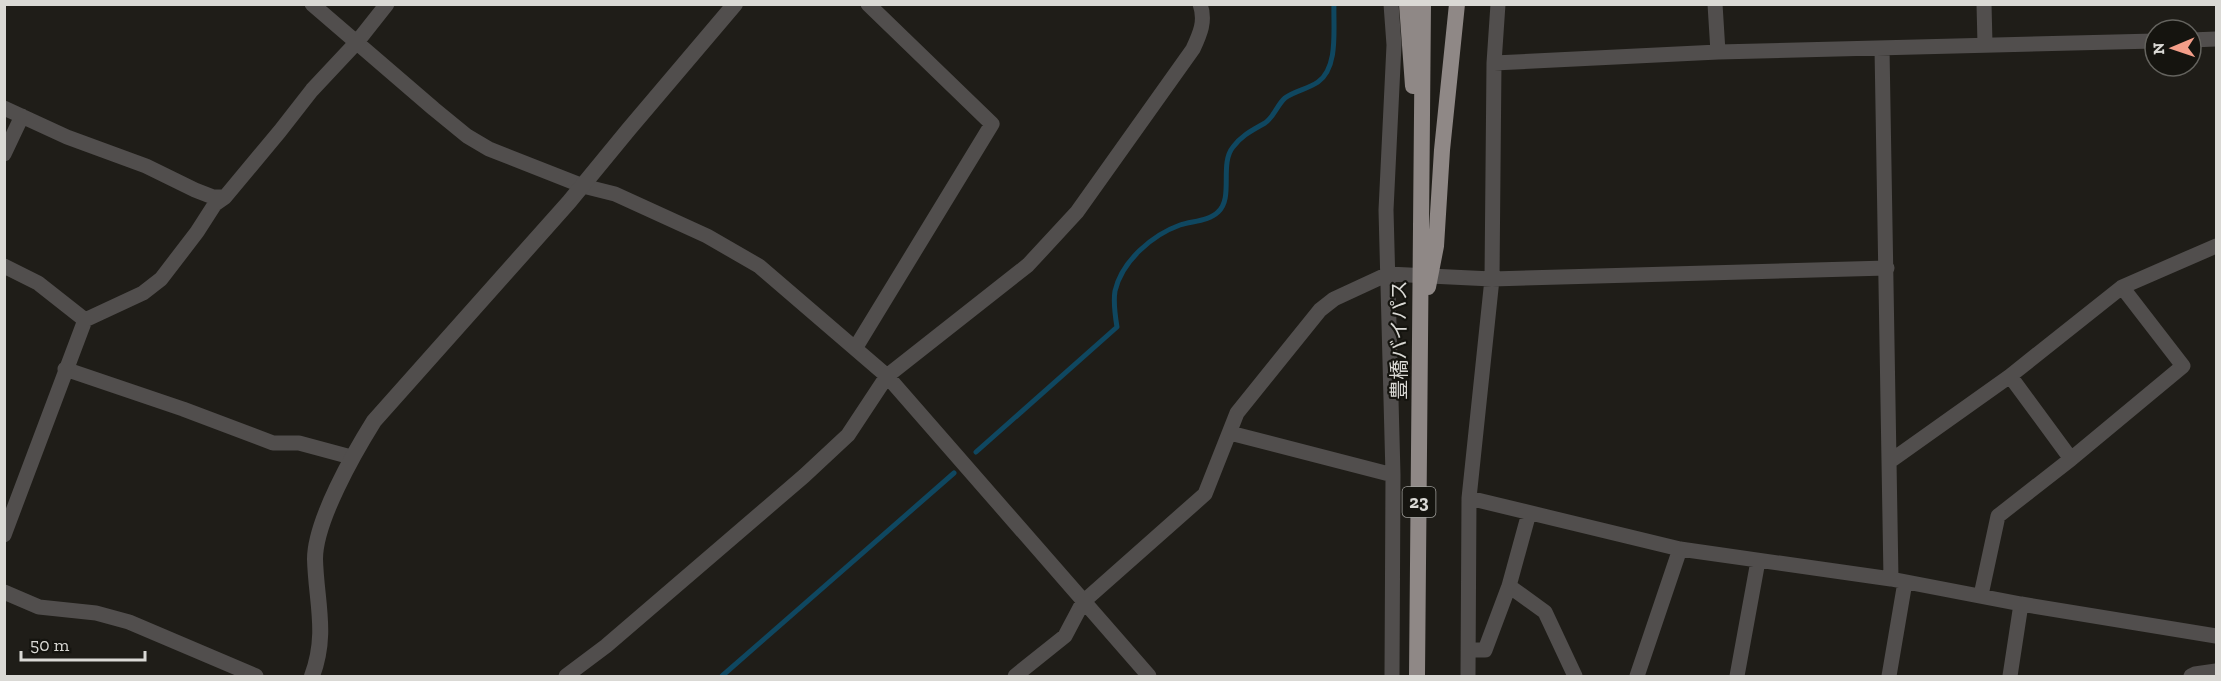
<svg xmlns="http://www.w3.org/2000/svg" width="2221" height="681" font-family="'Zilla Slab','Noto Sans JP',serif">
  <style>
    .lines { fill: none; stroke-linecap: round; stroke-linejoin: round }
    .stream { stroke: #0f4760; stroke-width: 5 }
    .minor { stroke: #514e4d; stroke-width: 15 }
    .tertiary { stroke: #514e4d; stroke-width: 16 }
    .trunk { stroke: #8f8886; stroke-width: 16 }
    .labels { text-anchor: middle; stroke-width: 4.5; stroke-linejoin: round; paint-order: stroke }
    .shield { fill: #15140f; stroke: #9f9e9a; stroke-width: 1.5 }
    .shield-label { font-size: 18px; font-weight: bold; fill: #dad9d5 }
    .street-label { font-size: 20px; fill: #dad9d5; stroke: #15140f }
  </style>
  <rect width="100%" height="100%" fill="#1f1d18"/>
  <g class="lines">
    <path class="stream" d="M 976,452 L 1117,327 C 1115,315 1113,303 1115,291 C 1122,261 1152,235 1180,225 C 1192,221 1209,221 1218,212 C 1234,198 1219,164 1233,147 C 1242,135 1253,130 1265,123 C 1274,117 1277,105 1285,98 C 1294,91 1308,89 1318,82 C 1339,67 1333,28 1334,4
      M 722,676 L 954,473"/>
    <path class="minor" d="M 312,4 L 434,109 L 467,136 L 489,149 L 583,186 L 615,194 L 707,236 L 759,266 L 887,376 L 1149,676
      M 1391,4 L 1394,45 L 1386,210 L 1393,475 L 1392,676
      M 1715,4 L 1718,52
      M 1984,4 L 1985,44
      M 2191,40 L 2216,39
      M 1882,48 L 1891,579
      M 1494,63 L 1718,52 L 2155,41
      M 4,108 L 67,137 L 146,166 L 195,190 L 213,197 L 225,197
      M 4,154 L 22,116
      M 4,266 L 38,283 L 85,320
      M 856,347 L 992,124 L 868,4
      M 65,369 L 183,409 L 273,443 L 299,443 L 351,457
      M 2010,376 L 2071,459
      M 1230,433 L 1393,475
      M 1889,462 L 2010,376 L 2122,287 L 2216,246
      M 1469,498 L 1680,549 L 1891,579 L 2021,604 L 2216,636
      M 4,535 L 85,320 L 143,293 L 161,279 L 197,232 L 215,204 L 225,197 L 280,131 L 312,90 L 357,42 L 387,4
      M 1509,586 L 1545,612 L 1575,676
      M 4,592 L 39,607 L 96,613 L 129,622 L 256,676
      M 1981,595 L 1998,516 L 2071,459 L 2183,366 L 2122,287
      M 1468,650 L 1485,650 L 1509,586 L 1529,513
      M 566,676 L 606,646 L 804,476 L 848,435 L 887,376 L 1028,265 L 1077,212 L 1193,49 C 1200,34 1206,21 1200,4
      M 1015,676 L 1065,636 L 1083,602 L 1205,494 L 1237,413 L 1320,310 L 1334,299 L 1388,274 L 1492,279 L 1887,268
      M 1468,676 L 1469,498 L 1492,279 L 1494,63 L 1498,4
      M 1637,676 L 1680,549
      M 1737,676 L 1758,561
      M 1889,676 L 1905,582
      M 2010,676 L 2021,604
      M 2191,676 L 2195,674 L 2216,671"/>
    <path class="tertiary" d="M 312,676 C 328,634 316,601 315,559 C 315,521 354,453 374,421 L 569,202 L 629,129 L 735,4"/>
    <path class="trunk" d="M 1407,4 L 1413,86
      M 1428,287 L 1436,246 L 1442,150 L 1457,4
      M 1417,676 L 1423,4"/>
  </g>
  <g class="labels">
    <rect class="shield" x="1402.5" y="487" width="33" height="30" rx="4.5"/>
    <g class="shield-label">
      <text x="1419" y="508">23</text>
    </g>
    <g class="street-label">
      <text transform="translate(1399 340) rotate(-90)" y="7">豊橋バイパス</text>
    </g>
  </g>
  <rect width="2221" height="681" fill="none" stroke="#dad9d5" stroke-width="12"/>
  <g transform="translate(2173 48) rotate(268)"><circle r="28" fill="#15140f" stroke="#64635e" stroke-width="1.5"/>
  <path d="M0-4.5L10 22L0 15L-10 22Z" fill="#f49e89"/>
  <text y="-9" font-size="16" font-weight="bold" text-anchor="middle" fill="#dad9d5">N</text>
  </g>
  <path d="M21 651v9h124v-9" fill="none" stroke="#dad9d5" stroke-width="3"/>
  <text x="30" y="651" font-size="18" fill="#dad9d5" stroke="#15140f" stroke-width="4.5" paint-order="stroke">50 m</text>
</svg>
